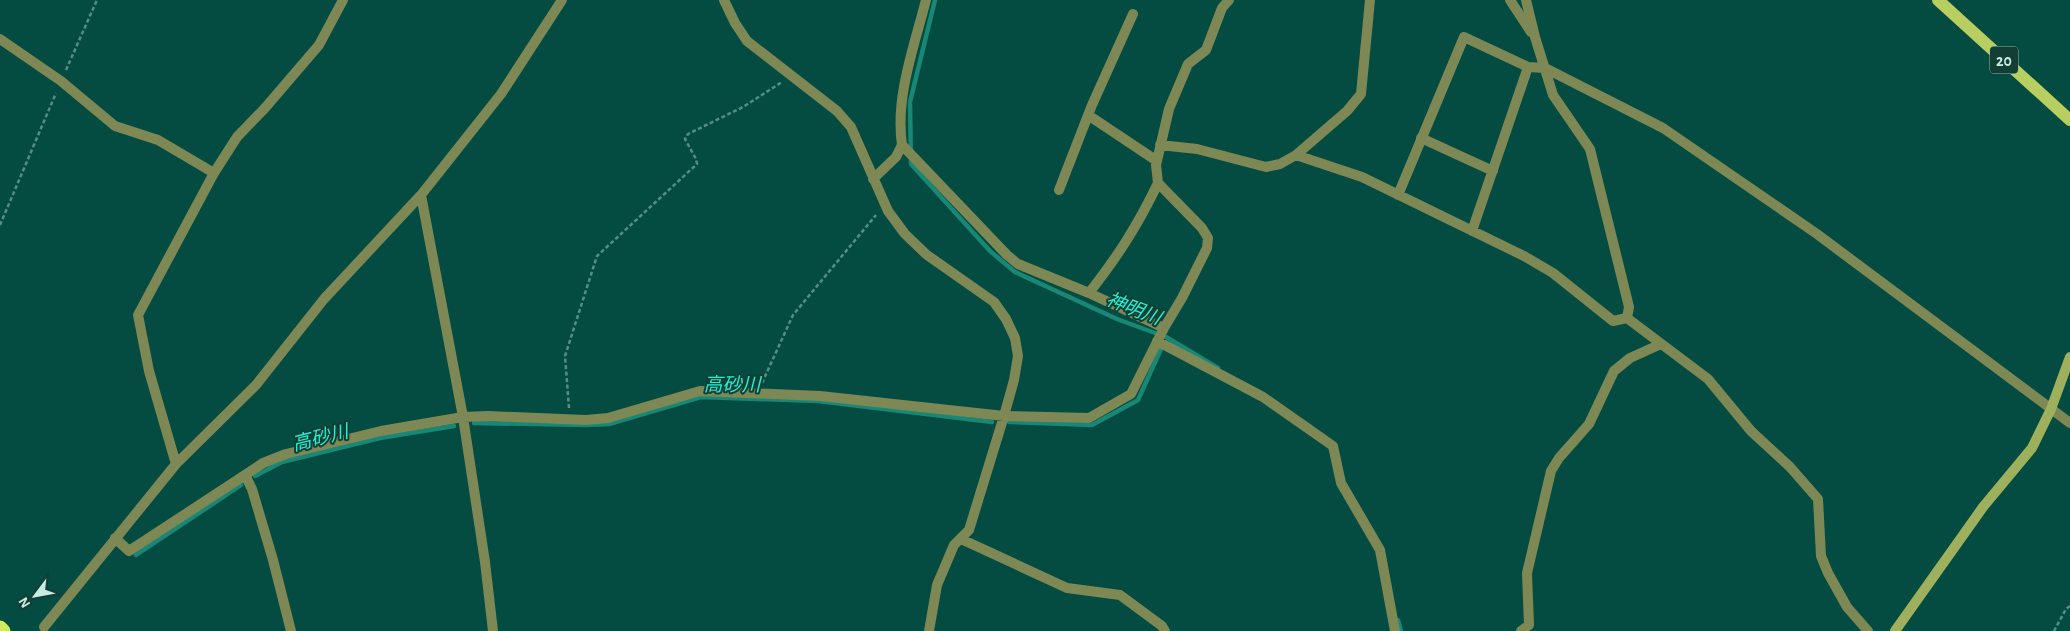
<svg xmlns="http://www.w3.org/2000/svg" width="2070" height="631" font-family="'Alegreya Sans','Noto Sans JP',sans-serif">
  <style>
    .lines { fill: none; stroke-linecap: round; stroke-linejoin: round }
    .stream { stroke: #198775; stroke-width: 4.5 }
    .path { stroke: #558f84; stroke-width: 2.5; stroke-dasharray: 4 2.5; stroke-linecap: butt }
    .street { stroke: #7d8855; stroke-width: 10 }
    .secondary { stroke: #9fb05d; stroke-width: 10 }
    .primary { stroke: #b9ce60; stroke-width: 12 }
    .highway { stroke: #d1e962; stroke-width: 15 }
    .labels { text-anchor: middle; stroke-width: 4; stroke-linejoin: round; paint-order: stroke }
    .shield { fill: #133e36; stroke: #90b8af; stroke-width: 1 }
    .shield-label { font-size: 16px; font-weight: bold; fill: #c6ece3 }
    .water-label { font-size: 19px; font-style: italic; fill: #23f1d1; stroke: #133e36 }
  </style>
  <rect width="100%" height="100%" fill="#044c41"/>
  <g class="lines">
    <path class="stream" d="M 935,0 L 910,102 L 911,164 L 990,251 L 1015,272 L 1117,319 L 1166,337 L 1218,368
      M 1009,422 L 1092,425 L 1138,400 L 1161,349
      M 474,423 L 587,425 L 609,424 L 701,397 L 818,401 L 992,422
      M 255,476 L 282,462 L 380,438 L 454,426
      M 136,555 L 241,485
      M 1398,620 L 1401,631"/>
    <path class="path" d="M 66,70 L 97,0
      M 0,225 L 56,93
      M 762,383 L 793,315 L 876,215
      M 569,408 L 565,356 L 597,256 L 697,164 L 696,159 L 685,139 L 688,134 L 743,107 L 782,82
      M 2054,631 L 2066,609 L 2070,606"/>
    <path class="street" d="M 724,0 L 735,23 L 747,41 L 837,111 L 851,127 L 888,211 L 905,234 L 927,255 L 994,302 L 1006,319 L 1015,338 L 1018,356 L 1014,380 L 1004,416 L 969,530 L 954,545 L 937,585 L 929,631
      M 926,0 C 914,47 895,97 902,145 L 1007,255 L 1018,264 L 1089,293 L 1164,328
      M 1510,0 L 1531,32
      M 1526,0 L 1535,37 L 1553,95 L 1590,149 L 1629,307 L 1627,318 L 1708,379 L 1751,431 L 1790,467 L 1818,499 L 1821,556 L 1828,573 L 1847,607 L 1868,631
      M 0,39 L 61,81 L 115,126 L 158,140 L 214,173
      M 1088,115 L 1157,161
      M 1421,138 L 1493,171
      M 1160,145 L 1197,149 L 1266,167 L 1280,164 L 1296,155 L 1347,111 L 1361,94 L 1370,0
      M 1296,155 L 1362,177 L 1524,256 L 1553,273 L 1613,321 L 1627,318
      M 873,179 L 896,157 L 902,145
      M 1059,190 L 1092,105 L 1133,14
      M 421,195 L 463,417 L 485,562 L 493,631
      M 1398,195 L 1464,37 L 1528,67 L 1545,68 L 1663,128 L 1817,234 L 2070,423
      M 1472,231 L 1528,67
      M 1089,293 C 1118,256 1138,225 1158,183
      M 1157,341 L 1263,397 L 1333,446 L 1341,483 L 1380,550 L 1395,631
      M 176,464 L 149,371 L 138,315 L 214,173 L 237,137 L 265,108 L 319,45 L 343,0
      M 245,475 L 252,489 L 273,560 L 291,631
      M 115,538 L 129,551 L 245,475 L 263,463 L 286,454 L 381,431 L 463,417 L 488,416 L 586,420 L 608,418 L 700,391 L 820,396 L 1004,416 L 1089,418 L 1131,394 L 1164,328 L 1182,298 L 1207,248 L 1208,238 L 1202,228 L 1158,183 L 1156,165 L 1169,109 L 1188,64 L 1206,50 L 1222,8 L 1229,0
      M 961,539 L 1067,588 L 1120,595 L 1162,626 L 1165,631
      M 44,627 L 176,464 L 256,385 L 324,299 L 421,195 L 501,94 L 562,0
      M 1521,631 L 1529,625 L 1527,573 L 1551,471 L 1559,458 L 1589,424 L 1614,371 L 1630,358 L 1661,344"/>
    <path class="secondary" d="M 1895,631 L 1983,507 L 2032,448 L 2051,409 L 2070,357"/>
    <path class="primary" d="M 1938,0 L 2070,120"/>
    <path class="highway" d="M 0,628 L 3,631"/>
  </g>
  <g class="labels">
    <rect class="shield" x="1990" y="46.5" width="28" height="27" rx="4"/>
    <g class="shield-label">
      <text x="2004" y="66">20</text>
    </g>
    <g class="water-label">
      <text transform="translate(1134 308) rotate(21)" y="7">神明川</text>
      <text x="732" y="391">高砂川</text>
      <text transform="translate(320 437) rotate(-14)" y="7">高砂川</text>
    </g>
  </g>
  <g transform="translate(35 596) rotate(238)" stroke="#133e36" stroke-width="4" paint-order="stroke">
  <path d="M0-4L9 19L0 12L-9 19Z" fill="#c6ece3"/>
  <text y="-8" font-size="14" font-weight="bold" text-anchor="middle" fill="#c6ece3">N</text>
  </g>
</svg>
